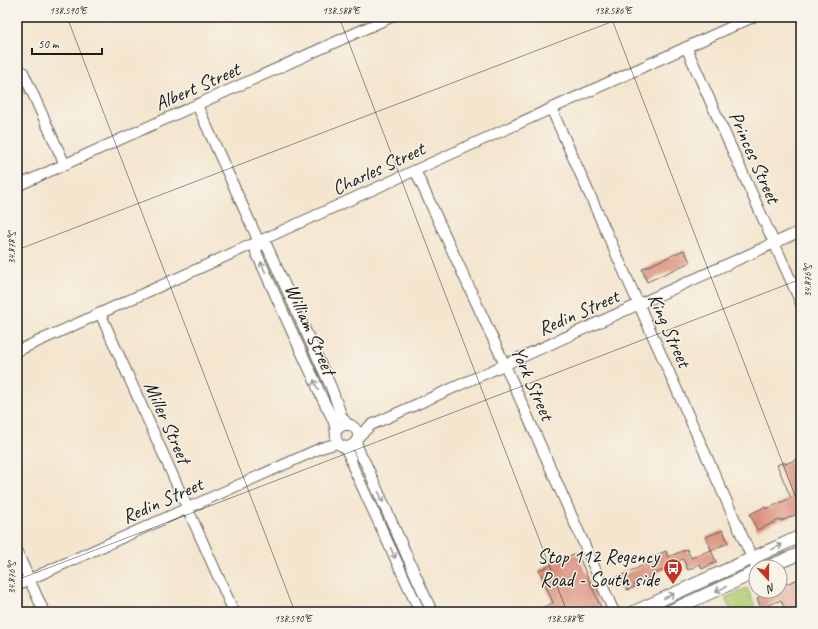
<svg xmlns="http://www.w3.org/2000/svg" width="818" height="629" font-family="Caveat,sans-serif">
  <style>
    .green { fill: #b1ce75; stroke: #667548 }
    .building { fill: #da907c }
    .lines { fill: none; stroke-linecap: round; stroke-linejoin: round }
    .minor-casing { stroke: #68625a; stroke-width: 12 }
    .major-casing { stroke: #68625a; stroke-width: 14 }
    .minor { stroke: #fff; stroke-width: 10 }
    .major { stroke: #fff; stroke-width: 12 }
    .oneway { stroke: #999 }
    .ticks { fill: none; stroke: #1c1c1c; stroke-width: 1; stroke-opacity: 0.45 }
    .labels { text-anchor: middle; stroke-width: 3; stroke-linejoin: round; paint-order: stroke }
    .street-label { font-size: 20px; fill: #1c1c1c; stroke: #f7f3e8 }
    .poi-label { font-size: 20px; fill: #1c1c1c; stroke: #f7f3e8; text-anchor: end }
    .neatline { fill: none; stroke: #1c1c1c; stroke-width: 1.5 }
    .ticks-label { font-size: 10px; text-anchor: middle; fill: #1c1c1c }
  </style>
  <rect width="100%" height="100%" fill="#f7f3e8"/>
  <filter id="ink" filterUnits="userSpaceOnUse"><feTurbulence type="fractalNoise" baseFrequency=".025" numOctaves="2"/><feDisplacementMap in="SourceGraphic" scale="8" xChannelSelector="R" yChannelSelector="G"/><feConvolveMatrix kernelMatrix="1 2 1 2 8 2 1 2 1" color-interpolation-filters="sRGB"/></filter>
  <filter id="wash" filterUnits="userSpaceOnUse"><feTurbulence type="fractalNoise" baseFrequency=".012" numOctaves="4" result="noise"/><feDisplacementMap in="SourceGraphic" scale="16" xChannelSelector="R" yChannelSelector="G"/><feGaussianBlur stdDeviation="0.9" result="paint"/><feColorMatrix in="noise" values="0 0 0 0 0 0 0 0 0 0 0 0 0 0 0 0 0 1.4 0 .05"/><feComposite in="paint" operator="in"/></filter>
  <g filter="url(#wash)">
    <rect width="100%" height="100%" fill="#f4e5ce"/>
    <path class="green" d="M 17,59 L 30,90 L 17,96 Z
      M 747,588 L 758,612 L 732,612 L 725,598 Z"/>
    <g id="blocks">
      <path class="building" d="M 684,250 L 690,262 L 647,282 L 642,269 Z
        M 801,458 L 801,490 L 799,491 L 801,494 L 801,512 L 782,521 L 782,519 L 757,530 L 750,514 L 765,507 L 766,509 L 791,498 L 777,465 L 784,462 L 785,464 Z
        M 723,530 L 728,543 L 711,550 L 706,537 Z
        M 687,549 L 691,558 L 711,550 L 716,562 L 702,569 L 700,564 L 688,570 L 683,559 L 665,567 L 666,569 L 655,574 L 655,575 L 634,584 L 635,587 L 627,590 L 624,584 L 617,587 L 613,579 L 653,561 L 652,557 L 666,551 L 668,557 Z
        M 577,553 L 603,612 L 533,612 L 553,603 L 539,570 Z
        M 780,571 L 786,584 L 801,578 L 801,612 L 786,612 L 781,600 L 761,608 L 757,598 L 765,595 L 763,591 L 780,591 Z"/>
    </g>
  </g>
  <g filter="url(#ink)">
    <use href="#blocks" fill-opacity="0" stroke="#68625a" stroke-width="1"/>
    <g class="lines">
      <defs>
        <path id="minor" d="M 686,47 L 801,303
          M 23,72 L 65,165
          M 197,105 L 259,242 L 267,246 L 331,387 L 342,417 L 348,425
          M 551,108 L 756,567
          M 415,170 L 505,365 L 614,612
          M 17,186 L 391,17
          M 259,242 L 256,252 C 275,294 294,337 314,379 C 317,387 321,396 325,404 C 329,411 333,418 335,426 C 336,431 335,437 337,441 C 345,457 370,437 351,425 C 344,424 340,426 336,431
          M 100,313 L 234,612
          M 17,351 L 753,17
          M 358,437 L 371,425 L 801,231
          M 356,442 L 361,456 L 365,462 L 432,612
          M 343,446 C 349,452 351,459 353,467 L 420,612
          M 17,552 L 44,612
          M 17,585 L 321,448 L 338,443"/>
        <path id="major" d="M 768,567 L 801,553
          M 634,612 L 801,536
          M 668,612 L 756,572"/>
      </defs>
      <use href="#minor" class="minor-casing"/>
      <use href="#major" class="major-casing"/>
      <use href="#minor" class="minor"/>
      <use href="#major" class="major"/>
    </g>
    <defs><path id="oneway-shaft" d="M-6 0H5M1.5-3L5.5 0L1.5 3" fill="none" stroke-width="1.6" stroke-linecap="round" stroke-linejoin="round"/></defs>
    <g class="oneway">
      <use href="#oneway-shaft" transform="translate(263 267) rotate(-114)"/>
      <use href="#oneway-shaft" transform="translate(316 385) rotate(-114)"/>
      <use href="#oneway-shaft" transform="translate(381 497) rotate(66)"/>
      <use href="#oneway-shaft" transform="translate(777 547) rotate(-25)"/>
      <use href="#oneway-shaft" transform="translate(393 553) rotate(65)"/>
      <use href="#oneway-shaft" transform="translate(721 589) rotate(156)"/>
      <use href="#oneway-shaft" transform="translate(669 596) rotate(-24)"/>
    </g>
  </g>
  <path class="ticks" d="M 67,17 L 295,612M 339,17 L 567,612M 611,17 L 801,511M 17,250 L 624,17M 17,580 L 801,279M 17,597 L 23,612M 796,612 L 801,610"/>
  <defs>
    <symbol id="bus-pin" viewBox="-11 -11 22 30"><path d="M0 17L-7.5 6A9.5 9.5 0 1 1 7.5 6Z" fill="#c8321e" stroke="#f7f3e8"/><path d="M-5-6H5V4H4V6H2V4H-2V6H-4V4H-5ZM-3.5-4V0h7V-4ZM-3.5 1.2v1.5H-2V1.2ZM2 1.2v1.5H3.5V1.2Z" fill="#fff"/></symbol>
  </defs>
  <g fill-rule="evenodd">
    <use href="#bus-pin" x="662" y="557" width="22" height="30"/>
  </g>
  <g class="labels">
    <g class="street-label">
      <text transform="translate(197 86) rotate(-24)" y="7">Albert Street</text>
      <text transform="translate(755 157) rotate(66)" y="7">Princes Street</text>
      <text transform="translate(378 168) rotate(-25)" y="7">Charles Street</text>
      <text transform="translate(578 312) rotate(-24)" y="7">Redin Street</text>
      <text transform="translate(311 329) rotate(66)" y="7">William Street</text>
      <text transform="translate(670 330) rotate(66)" y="7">King Street</text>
      <text transform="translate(533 383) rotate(66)" y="7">York Street</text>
      <text transform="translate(168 422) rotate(66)" y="7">Miller Street</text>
      <text transform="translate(162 500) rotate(-24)" y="7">Redin Street</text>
    </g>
    <g class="poi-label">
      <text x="659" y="563">Stop 112 Regency<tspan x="659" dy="23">Road - South side</tspan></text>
    </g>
  </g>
  <rect width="818" height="629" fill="none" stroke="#f7f3e8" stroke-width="44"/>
  <g transform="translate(768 579) rotate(159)"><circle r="19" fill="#f7f3e8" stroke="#9f9d96"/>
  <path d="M0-3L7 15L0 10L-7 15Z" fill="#c8321e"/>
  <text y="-6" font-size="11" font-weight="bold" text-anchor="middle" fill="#1c1c1c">N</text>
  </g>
  <path d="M32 48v6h70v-6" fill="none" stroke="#1c1c1c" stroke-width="2"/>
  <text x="38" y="48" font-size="12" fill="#1c1c1c" stroke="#f7f3e8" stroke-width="3" paint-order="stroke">50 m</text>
  <rect x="22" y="22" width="774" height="585" class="neatline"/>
  <g class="ticks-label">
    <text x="68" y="14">138.590°E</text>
    <text x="341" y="14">138.588°E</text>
    <text x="613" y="14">138.586°E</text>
    <text transform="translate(11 248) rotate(-90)" y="4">34.878°S</text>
    <text transform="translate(807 281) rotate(-90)" y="4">34.876°S</text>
    <text transform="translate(11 578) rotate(-90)" y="4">34.876°S</text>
    <text x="293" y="622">138.590°E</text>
    <text x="565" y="622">138.588°E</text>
  </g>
</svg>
